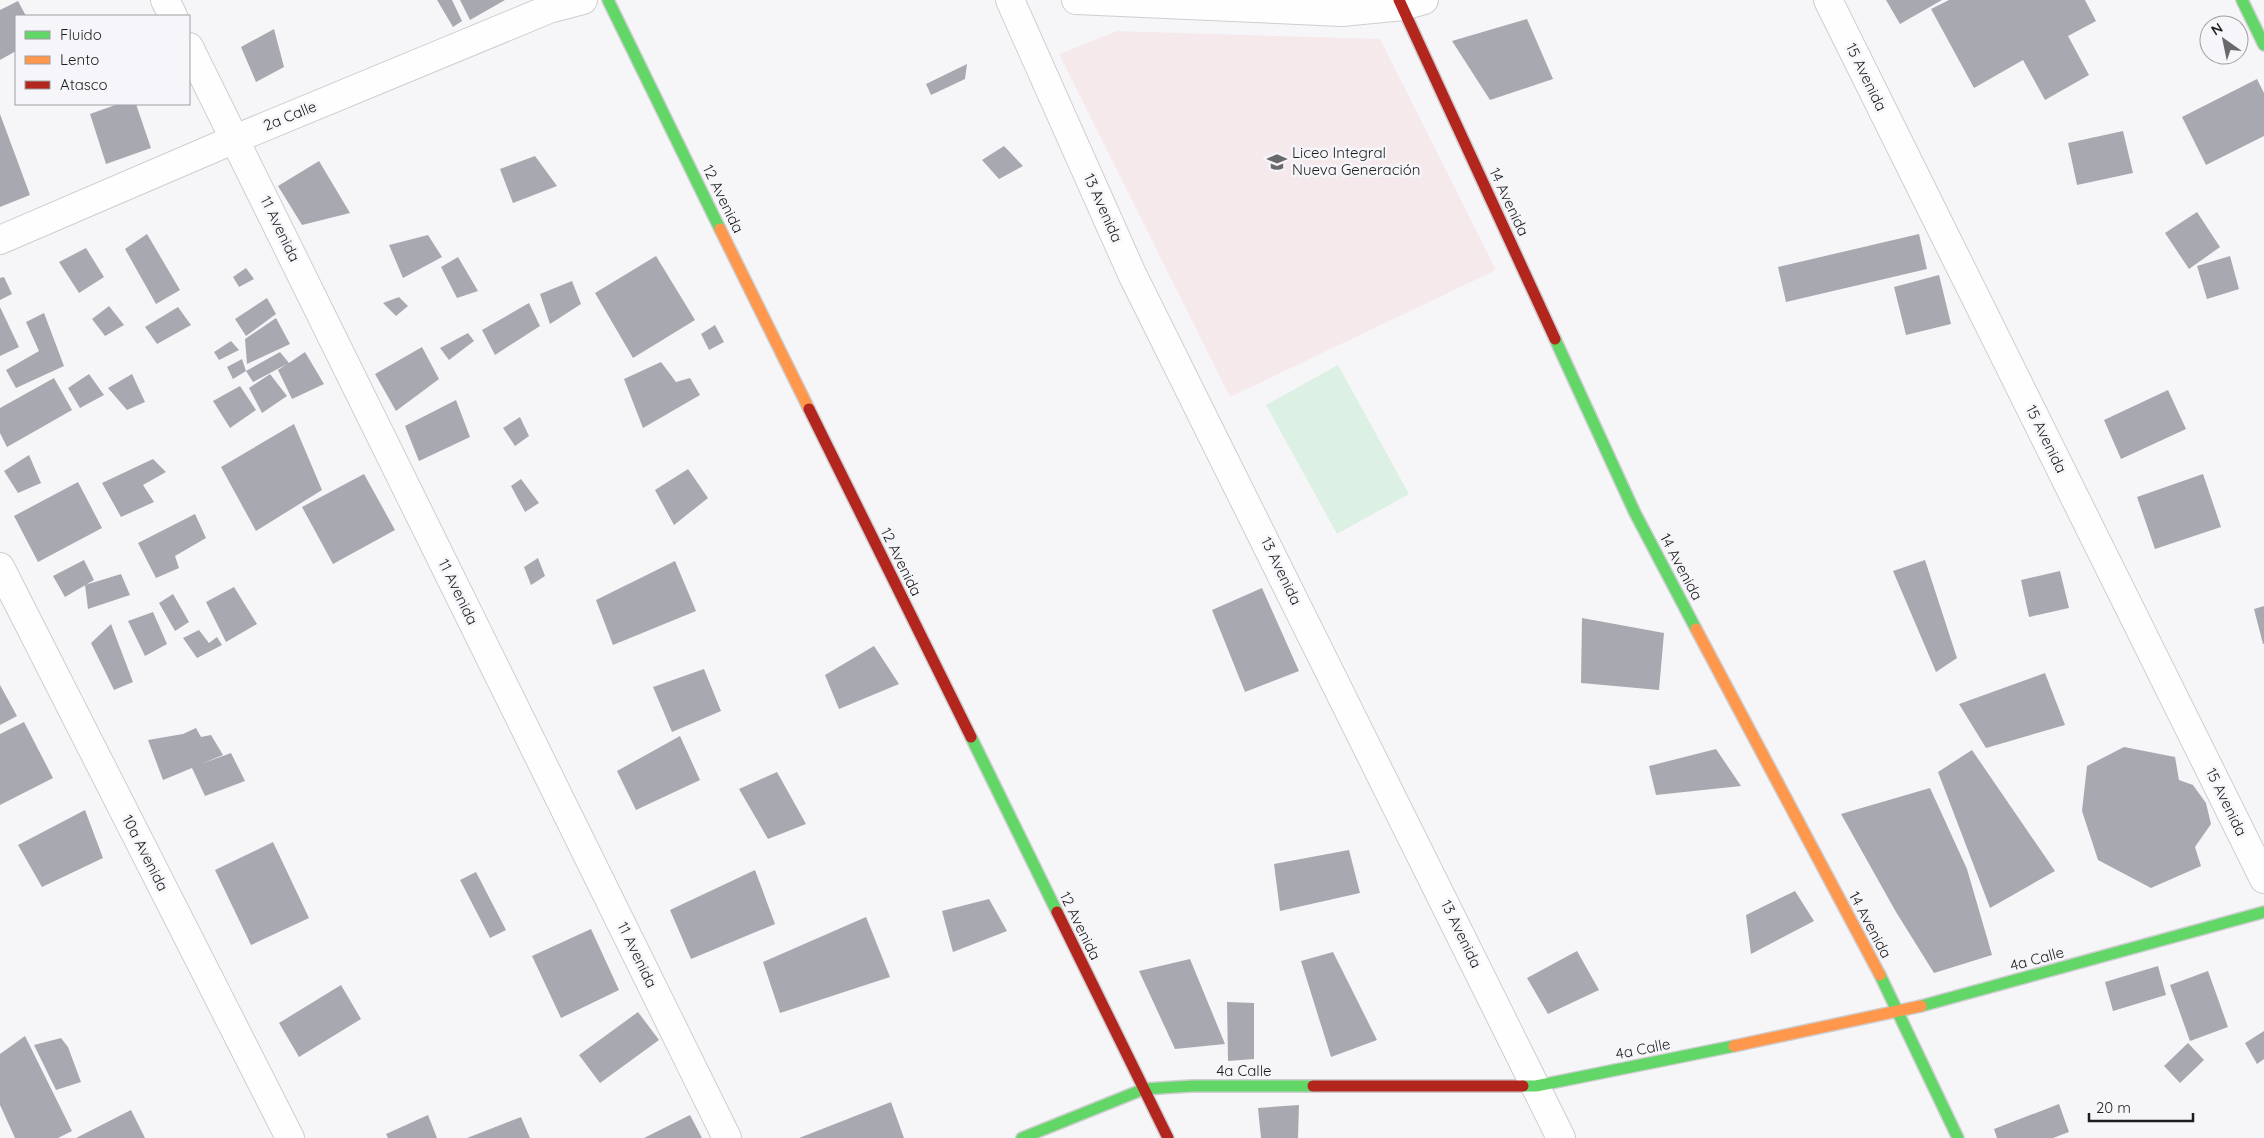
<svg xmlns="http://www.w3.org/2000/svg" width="2264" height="1138" font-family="Quicksand,sans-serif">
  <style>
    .education { fill: #f5e9ec }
    .green { fill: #dcf0e4 }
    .building { fill: #a8a8b0 }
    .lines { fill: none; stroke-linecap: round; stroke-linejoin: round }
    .street-casing { stroke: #ceced1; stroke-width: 30 }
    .fast-casing { stroke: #ceced1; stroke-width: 14 }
    .slow-casing { stroke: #ceced1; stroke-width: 14 }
    .jam-casing { stroke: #ceced1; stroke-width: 14 }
    .street { stroke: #fefefe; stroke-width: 28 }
    .fast { stroke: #63d668; stroke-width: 11 }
    .slow { stroke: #ff974d; stroke-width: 11 }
    .jam { stroke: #b3261e; stroke-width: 11 }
    .labels { text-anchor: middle; stroke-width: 5; stroke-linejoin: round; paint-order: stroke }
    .street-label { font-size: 15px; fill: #1d1d1e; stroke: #f5f5fa }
    .poi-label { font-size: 15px; fill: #1d1d1e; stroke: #f5f5fa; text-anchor: start }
  </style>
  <rect width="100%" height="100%" fill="#f6f6f9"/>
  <path class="education" d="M 1117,31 L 1380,39 L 1496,270 L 1230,397 L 1059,54 Z"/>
  <path class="green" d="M 1338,365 L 1409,494 L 1337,534 L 1266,405 Z"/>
  <path class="building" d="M 437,0 L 452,0 L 462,21 L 453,27 Z
    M 460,0 L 505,0 L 470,20 Z
    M 1886,0 L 1942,0 L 1900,24 Z
    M 1949,0 L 2085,0 L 2096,21 L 2068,36 L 2089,75 L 2045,100 L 2023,60 L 1974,88 L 1931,9 Z
    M 18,1 L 26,16 L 16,16 L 16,51 L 0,60 L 0,10 Z
    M 1527,19 L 1553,79 L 1490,100 L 1452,41 Z
    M 274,29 L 284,67 L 256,82 L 241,47 Z
    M 967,64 L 965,79 L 931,95 L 926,84 Z
    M 2257,79 L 2264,93 L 2264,136 L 2206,165 L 2182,117 Z
    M 118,104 L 136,104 L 151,148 L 106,164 L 90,114 Z
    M 0,114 L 30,195 L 0,207 Z
    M 2123,131 L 2133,173 L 2077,185 L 2068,143 Z
    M 1004,146 L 1023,166 L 999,179 L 982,160 Z
    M 535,156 L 557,186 L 513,203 L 500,169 Z
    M 319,161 L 350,213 L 302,225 L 278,186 Z
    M 2197,212 L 2220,247 L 2189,269 L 2165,233 Z
    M 147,234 L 180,290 L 156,304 L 125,249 Z
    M 1919,234 L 1927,269 L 1786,302 L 1778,267 Z
    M 428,235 L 442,257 L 403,278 L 389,245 Z
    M 86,248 L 104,277 L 79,293 L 59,262 Z
    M 656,256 L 695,320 L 633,358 L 595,293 Z
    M 2230,256 L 2239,289 L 2207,299 L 2197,266 Z
    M 458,257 L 478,291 L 457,298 L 441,267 Z
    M 246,268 L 254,279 L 239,287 L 233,277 Z
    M 1939,275 L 1951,324 L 1906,335 L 1894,287 Z
    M 4,277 L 12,294 L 0,300 L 0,278 Z
    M 572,281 L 581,304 L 550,324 L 540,294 Z
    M 399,297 L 408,306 L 396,316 L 383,303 Z
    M 267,298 L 276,314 L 246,336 L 235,319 Z
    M 529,303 L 540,326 L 495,355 L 482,330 Z
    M 109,306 L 124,325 L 105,336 L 92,319 Z
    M 0,307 L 19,347 L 0,356 Z
    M 178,307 L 191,325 L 157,344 L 145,327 Z
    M 44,313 L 64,366 L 16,388 L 6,370 L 39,351 L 26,322 Z
    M 276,318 L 290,344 L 247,364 L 245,339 Z
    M 715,325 L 724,342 L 709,350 L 701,334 Z
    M 468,333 L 474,341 L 449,360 L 440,348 Z
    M 231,341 L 239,350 L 219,360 L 214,352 Z
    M 422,347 L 439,379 L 396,411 L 375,374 Z
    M 280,352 L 289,363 L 305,352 L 324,384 L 292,399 L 278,370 L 287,364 L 253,382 L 246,371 Z
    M 242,359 L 246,371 L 233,379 L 227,367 Z
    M 661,362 L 676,382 L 690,378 L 700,395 L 643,428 L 624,379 Z
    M 89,374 L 104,395 L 80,408 L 68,388 Z
    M 132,374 L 145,402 L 127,410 L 108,388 Z
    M 270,374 L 287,396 L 262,413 L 249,388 Z
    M 54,378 L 72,410 L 7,447 L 0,433 L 0,408 Z
    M 240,386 L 256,410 L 230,428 L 213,401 Z
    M 2168,390 L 2186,429 L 2121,459 L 2104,420 Z
    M 456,400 L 470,437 L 419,461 L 405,426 Z
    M 520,417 L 529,436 L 515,446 L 503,428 Z
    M 294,424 L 322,490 L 256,531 L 221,467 Z
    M 29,455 L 41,483 L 18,493 L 4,471 Z
    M 153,459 L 166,472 L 143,485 L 154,502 L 121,517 L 102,483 Z
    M 688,469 L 708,498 L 674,525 L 655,490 Z
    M 364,474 L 395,530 L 333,564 L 302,507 Z
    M 2203,474 L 2221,527 L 2155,549 L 2137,497 Z
    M 521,479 L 539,503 L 525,512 L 511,486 Z
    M 78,482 L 102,528 L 38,562 L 14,516 Z
    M 195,514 L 206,538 L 175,556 L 179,568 L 156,578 L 138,543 Z
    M 538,558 L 545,576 L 531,585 L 524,567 Z
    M 84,560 L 94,580 L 65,597 L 53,576 Z
    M 1925,560 L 1957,658 L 1936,672 L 1893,571 Z
    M 675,561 L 696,611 L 613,645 L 596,600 Z
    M 2060,571 L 2069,608 L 2029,617 L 2021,580 Z
    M 121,574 L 130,595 L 88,609 L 85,585 Z
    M 234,587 L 257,624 L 226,642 L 206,602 Z
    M 1262,588 L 1299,671 L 1245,692 L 1212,610 Z
    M 173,594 L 189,622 L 175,631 L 159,603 Z
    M 2264,606 L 2264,644 L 2263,644 L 2254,609 Z
    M 153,612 L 167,644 L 145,656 L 128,621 Z
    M 1582,618 L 1664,633 L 1659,690 L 1581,683 Z
    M 111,624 L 133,682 L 114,690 L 91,643 Z
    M 199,630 L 209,643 L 217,637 L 222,645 L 197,658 L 183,638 Z
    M 874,646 L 899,684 L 839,709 L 825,675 Z
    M 704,669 L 721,711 L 672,732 L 653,687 Z
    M 2045,673 L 2065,725 L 1986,748 L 1959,704 Z
    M 0,685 L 17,716 L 0,725 Z
    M 24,722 L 53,778 L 0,805 L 0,734 Z
    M 196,728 L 201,737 L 211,735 L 223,755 L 201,764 L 231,753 L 245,781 L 205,796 L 192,768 L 163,780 L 148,740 L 183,734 Z
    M 680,736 L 700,780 L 636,810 L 617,771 Z
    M 2124,747 L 2175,757 L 2179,780 L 2193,785 L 2206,803 L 2211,824 L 2195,847 L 2201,866 L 2151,888 L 2098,860 L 2082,811 L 2087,766 Z
    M 1716,749 L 1741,786 L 1656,795 L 1649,766 Z
    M 1972,750 L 2055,871 L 1990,908 L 1938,772 Z
    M 777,772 L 806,824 L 768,839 L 739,789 Z
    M 1930,788 L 1967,869 L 1992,955 L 1934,973 L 1896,912 L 1841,814 Z
    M 85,810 L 103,858 L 42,887 L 18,845 Z
    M 273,842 L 309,918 L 251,945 L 215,870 Z
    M 1349,850 L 1360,893 L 1280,911 L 1274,864 Z
    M 755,870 L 775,924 L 691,959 L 670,910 Z
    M 476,872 L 506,930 L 490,938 L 460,880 Z
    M 1795,891 L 1814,921 L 1751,954 L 1746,915 Z
    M 989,899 L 1007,931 L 953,952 L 942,911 Z
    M 866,917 L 890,977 L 780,1013 L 763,962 Z
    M 591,929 L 619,990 L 561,1018 L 532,956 Z
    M 1577,951 L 1599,990 L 1548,1014 L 1527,978 Z
    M 1333,952 L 1377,1040 L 1331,1057 L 1301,961 Z
    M 1190,959 L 1225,1044 L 1175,1049 L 1139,971 Z
    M 2158,966 L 2166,995 L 2113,1011 L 2105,982 Z
    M 2208,971 L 2228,1027 L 2190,1041 L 2170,985 Z
    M 341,985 L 361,1019 L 299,1057 L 279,1023 Z
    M 1227,1002 L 1254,1003 L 1254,1059 L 1228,1061 Z
    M 638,1012 L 659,1040 L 600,1083 L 579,1055 Z
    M 2264,1031 L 2264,1059 L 2257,1064 L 2245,1043 Z
    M 25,1036 L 72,1131 L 58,1138 L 15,1138 L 0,1105 L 0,1054 Z
    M 61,1038 L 68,1047 L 81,1082 L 56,1090 L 34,1045 Z
    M 2188,1043 L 2204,1060 L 2180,1083 L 2164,1066 Z
    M 891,1102 L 904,1138 L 799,1138 Z
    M 2059,1104 L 2069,1132 L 2053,1138 L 1997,1138 L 1994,1129 Z
    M 1299,1105 L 1298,1138 L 1261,1138 L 1258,1108 Z
    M 131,1110 L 145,1138 L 76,1138 Z
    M 428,1115 L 437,1138 L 388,1138 L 386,1134 Z
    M 690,1115 L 702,1138 L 644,1138 Z
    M 521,1117 L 530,1138 L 467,1138 Z"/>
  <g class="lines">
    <defs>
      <path id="street" d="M 165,0 L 173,16
        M 1010,0 L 1132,274 L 1561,1138
        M 1076,0 L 1342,12 L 1403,6 L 1424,0
        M 1828,0 L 2264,879
        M 189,47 L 727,1138
        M 0,240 L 235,139 L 549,9 L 583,0
        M 0,567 L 290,1138"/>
      <path id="fast" d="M 608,0 L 720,229
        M 2242,0 L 2264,45
        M 1555,339 L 1635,513 L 1696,629
        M 971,737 L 1057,912
        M 1880,975 L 1958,1138
        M 1921,1006 L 2264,912
        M 1523,1086 L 1536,1086 L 1734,1046
        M 1022,1138 L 1144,1089 L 1192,1086 L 1313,1086"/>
      <path id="slow" d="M 720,229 L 809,409
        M 1696,629 L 1880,975
        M 1734,1046 L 1921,1006"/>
      <path id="jam" d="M 1399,0 L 1555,339
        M 809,409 L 971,737
        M 1057,912 L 1168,1138
        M 1313,1086 L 1523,1086"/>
    </defs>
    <use href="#street" class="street-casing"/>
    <use href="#fast" class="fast-casing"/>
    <use href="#slow" class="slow-casing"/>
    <use href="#jam" class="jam-casing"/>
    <use href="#street" class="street"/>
    <use href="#fast" class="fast"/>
    <use href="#slow" class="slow"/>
    <use href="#jam" class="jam"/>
  </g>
  <defs>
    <symbol id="school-bare" viewBox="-9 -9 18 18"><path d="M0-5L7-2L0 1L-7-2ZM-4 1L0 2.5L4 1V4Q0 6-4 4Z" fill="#69696b" stroke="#f5f5fa" stroke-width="2.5" paint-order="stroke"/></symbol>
  </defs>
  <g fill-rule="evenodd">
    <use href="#school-bare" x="1263" y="148" width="28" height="28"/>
  </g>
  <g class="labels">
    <g class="street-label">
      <text transform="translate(1866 77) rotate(64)" y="5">15 Avenida</text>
      <text transform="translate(290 116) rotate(-22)" y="5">2a Calle</text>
      <text transform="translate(723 199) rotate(64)" y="5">12 Avenida</text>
      <text transform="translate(1509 202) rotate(65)" y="5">14 Avenida</text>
      <text transform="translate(1103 208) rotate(66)" y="5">13 Avenida</text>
      <text transform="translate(280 229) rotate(64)" y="5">11 Avenida</text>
      <text transform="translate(2046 439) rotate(64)" y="5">15 Avenida</text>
      <text transform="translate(901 562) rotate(64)" y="5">12 Avenida</text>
      <text transform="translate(1681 567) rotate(62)" y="5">14 Avenida</text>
      <text transform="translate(1281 571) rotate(64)" y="5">13 Avenida</text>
      <text transform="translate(458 592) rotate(64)" y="5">11 Avenida</text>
      <text transform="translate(2226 802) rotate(64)" y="5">15 Avenida</text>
      <text transform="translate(145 853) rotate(63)" y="5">10a Avenida</text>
      <text transform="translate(1870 925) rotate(62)" y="5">14 Avenida</text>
      <text transform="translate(1080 926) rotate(64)" y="5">12 Avenida</text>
      <text transform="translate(1461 934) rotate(64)" y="5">13 Avenida</text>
      <text transform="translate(637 955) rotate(64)" y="5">11 Avenida</text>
      <text transform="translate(2037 959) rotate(-15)" y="5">4a Calle</text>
      <text transform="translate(1643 1049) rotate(-11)" y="5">4a Calle</text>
      <text x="1244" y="1076">4a Calle</text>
    </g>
    <g class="poi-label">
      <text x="1292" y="158">Liceo Integral<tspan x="1292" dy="17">Nueva Generación</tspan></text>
    </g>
  </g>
  <rect x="15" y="15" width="175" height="90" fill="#f5f5fa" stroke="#9f9fa2"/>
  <rect x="25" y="31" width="25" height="8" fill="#63d668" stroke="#9f9fa2"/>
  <text x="60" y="40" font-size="15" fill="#1d1d1e">Fluido</text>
  <rect x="25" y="56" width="25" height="8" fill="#ff974d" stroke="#9f9fa2"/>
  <text x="60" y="65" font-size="15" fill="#1d1d1e">Lento</text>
  <rect x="25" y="81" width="25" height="8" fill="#b3261e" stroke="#9f9fa2"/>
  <text x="60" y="90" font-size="15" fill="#1d1d1e">Atasco</text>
  <g transform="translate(2224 40) rotate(327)"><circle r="24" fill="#f5f5fa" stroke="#9f9fa2"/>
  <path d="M0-4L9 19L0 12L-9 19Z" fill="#69696b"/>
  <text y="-8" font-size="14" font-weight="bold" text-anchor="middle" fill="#1d1d1e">N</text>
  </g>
  <path d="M2089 1113v8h104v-8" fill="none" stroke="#1d1d1e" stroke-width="2.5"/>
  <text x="2096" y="1113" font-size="15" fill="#1d1d1e" stroke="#f5f5fa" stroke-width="4" paint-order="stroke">20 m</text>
</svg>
